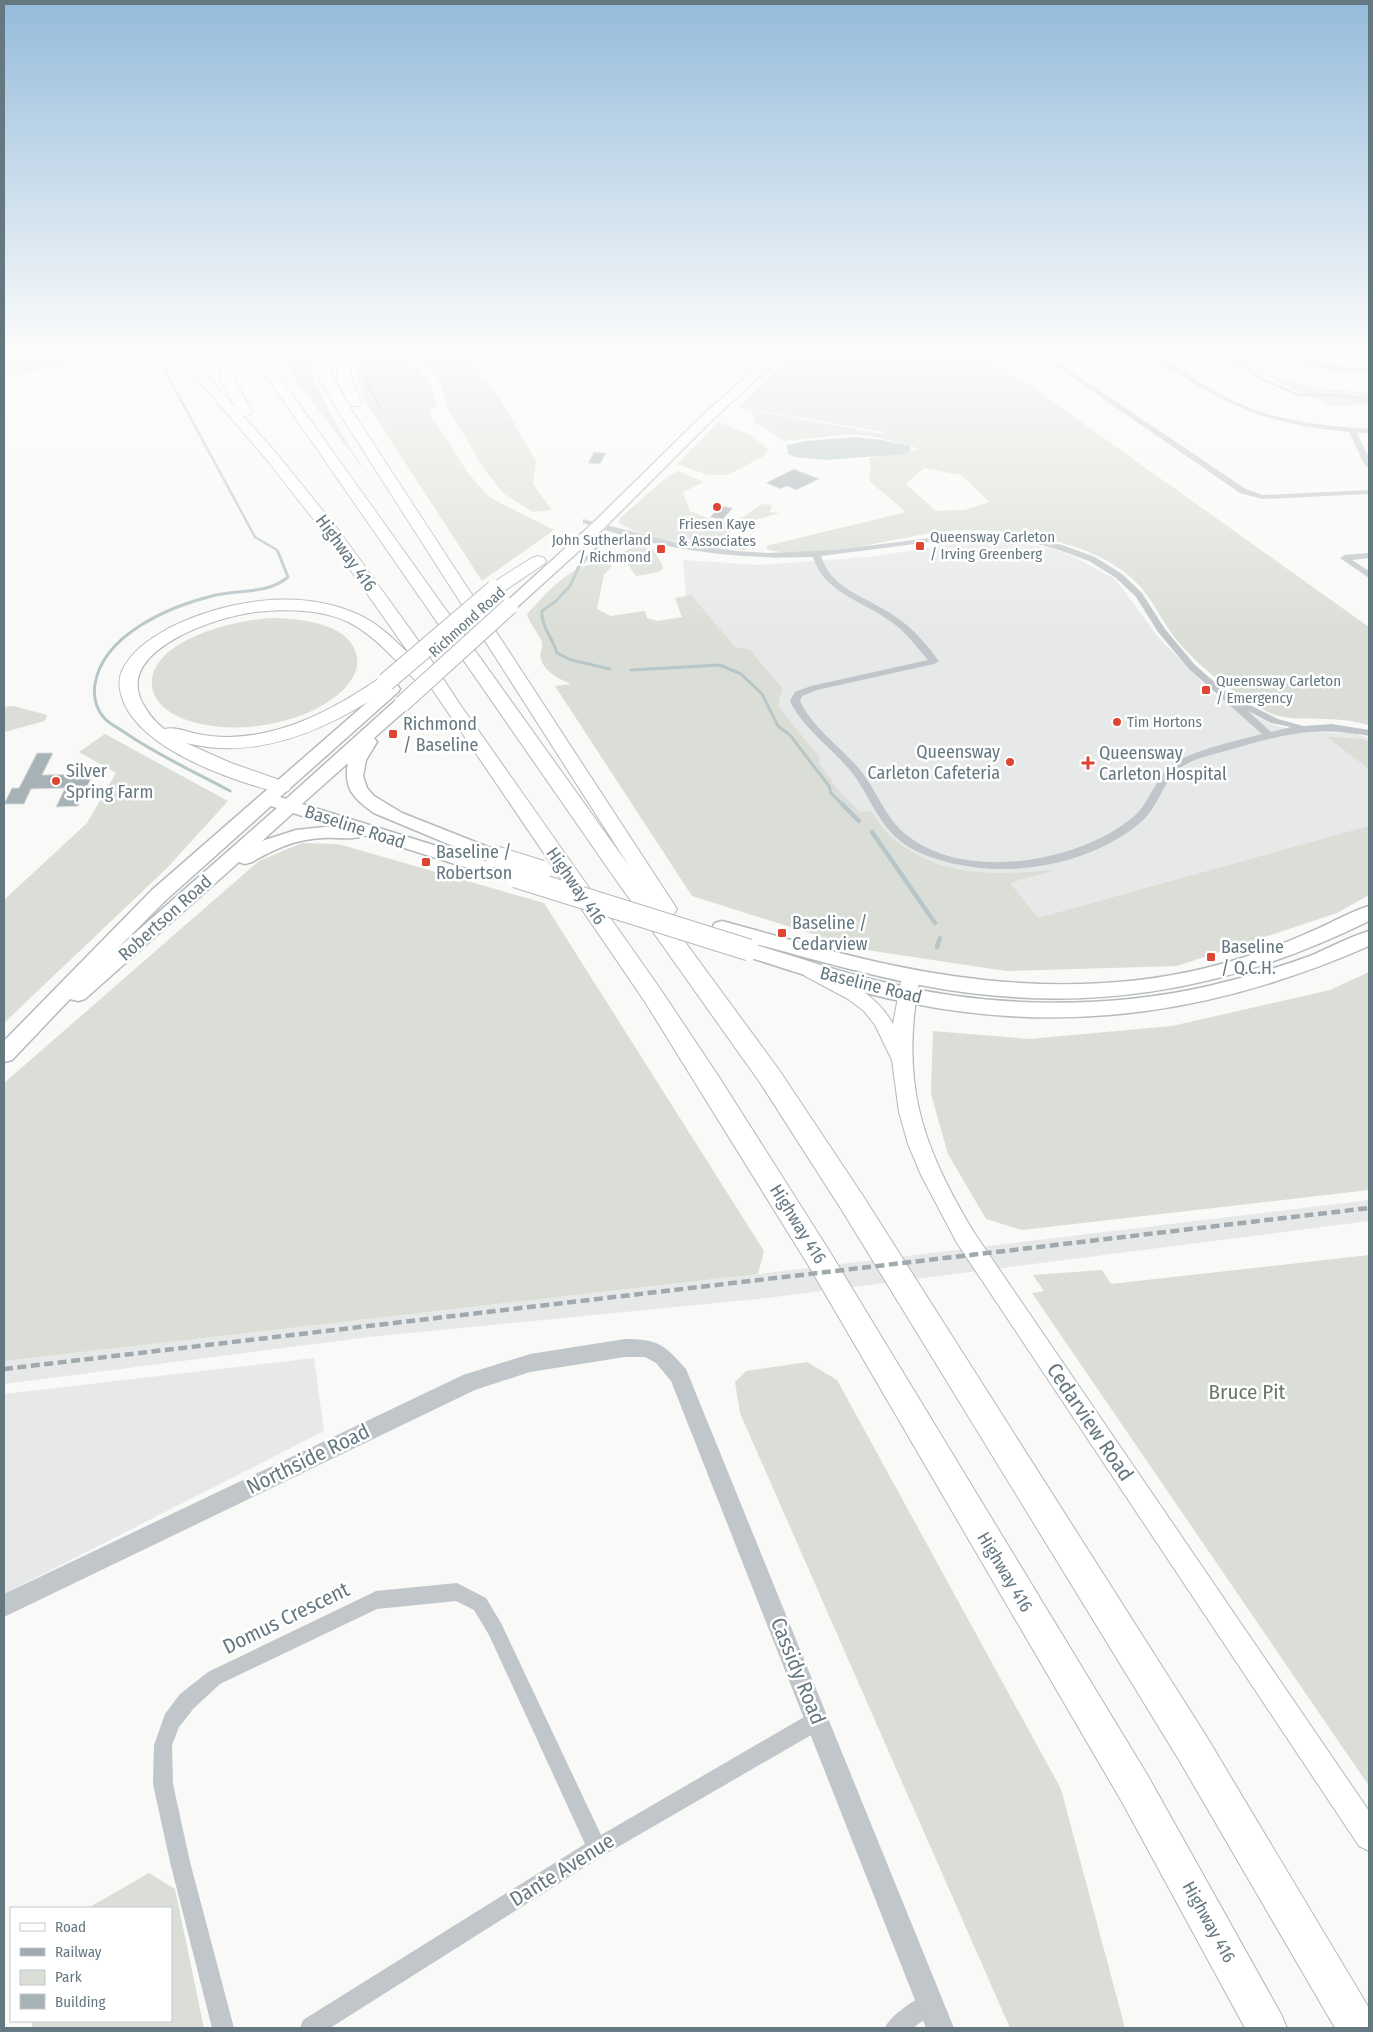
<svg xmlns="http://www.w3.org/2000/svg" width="1373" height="2032" font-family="'Fira Sans Condensed',sans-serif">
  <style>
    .built { fill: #e7e9e8 }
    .green { fill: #daded6; fill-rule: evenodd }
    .water { fill: #b7c6c8 }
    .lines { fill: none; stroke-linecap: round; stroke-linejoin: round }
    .stream-far2 { stroke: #b7c6c8; stroke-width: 2.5 }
    .stream-far1 { stroke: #b7c6c8; stroke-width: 3 }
    .stream { stroke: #b7c6c8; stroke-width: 4.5 }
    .building { fill: #a7b2b6; stroke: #dbdbd9 }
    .secondary-casing { stroke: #b3babd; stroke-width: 2 }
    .primary-casing { stroke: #b4babd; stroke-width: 3 }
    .motorway-casing { stroke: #b4b9bc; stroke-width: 2 }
    .minor { fill: #c0c6c9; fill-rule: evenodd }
    .tertiary { fill: #c0c6c9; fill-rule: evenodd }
    .secondary { fill: #fff; fill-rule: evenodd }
    .primary { fill: #fff; fill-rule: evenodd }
    .motorway { fill: #fff; fill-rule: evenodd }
    .rail { stroke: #a0a9ad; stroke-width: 4.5; stroke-dasharray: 9 4.5; stroke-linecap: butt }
    .primary-bridge-far1-casing { stroke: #b4babd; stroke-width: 18; stroke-linecap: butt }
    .primary-bridge-casing { stroke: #b4babd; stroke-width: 23; stroke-linecap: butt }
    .motorway-bridge-casing { stroke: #b4b9bc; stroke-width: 20; stroke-linecap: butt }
    .primary-bridge-far1 { stroke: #fff; stroke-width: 16 }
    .primary-bridge { stroke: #fff; stroke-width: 21 }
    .motorway-bridge { stroke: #fff; stroke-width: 18 }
    .poi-dot { fill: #de4532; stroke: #fff; stroke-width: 2 }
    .labels { text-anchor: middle; stroke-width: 5; stroke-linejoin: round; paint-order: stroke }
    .far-poi-label { font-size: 15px; fill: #657881; stroke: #fff; text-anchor: start }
    .far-street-label { font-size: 15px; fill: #657881; stroke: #fff }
    .street-label { font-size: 18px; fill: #657881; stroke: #fff }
    .poi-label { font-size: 18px; fill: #657881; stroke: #fff; text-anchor: start }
    .near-park-label { font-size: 21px; fill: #6a7964; stroke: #fff }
    .near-street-label { font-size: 21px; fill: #657881; stroke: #fff }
  </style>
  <rect width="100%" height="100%" fill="#f9f9f7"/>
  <path class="built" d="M 1014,542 L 1053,549 L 1074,557 L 1115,579 L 1159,638 L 1215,695 L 1273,725 L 1308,732 L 1352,733 L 1369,738 L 1369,845 L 1047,937 L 939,879 L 824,788 L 687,607 L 683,560 L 760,565 L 870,557 L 961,543 Z
    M 1369,1200 L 1369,1221 L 767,1298 L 369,1337 L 4,1384 L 4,1361 L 758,1274 Z
    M 314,1358 L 324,1431 L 4,1594 L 4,1394 Z"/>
  <path class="green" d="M 4,354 L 145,354 L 133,360 L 72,364 L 4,377 Z
    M 279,354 L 309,354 L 314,381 L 345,440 L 369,476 L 300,386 Z
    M 358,354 L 403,354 L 429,384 L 434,391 L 437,406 L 431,411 L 431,418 L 437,424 L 468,473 L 489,497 L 554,530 L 482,581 L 363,398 L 356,364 Z
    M 417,354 L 466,354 L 494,389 L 536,461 L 533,484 L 552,510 L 533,512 L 504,494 L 484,469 L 448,408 L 440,382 Z
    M 793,354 L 980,354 L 1025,382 L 1369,627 L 1369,725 C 1355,721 1340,719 1325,719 C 1304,718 1285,721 1266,711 C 1234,694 1203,670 1180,644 C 1166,628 1158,610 1146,594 C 1132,573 1102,556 1078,548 C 1037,534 991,527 948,531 C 891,537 825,561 768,550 L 766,546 L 906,512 L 869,481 L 871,465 L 869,458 L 921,449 L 882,438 L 852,434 L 784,441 L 756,423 L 751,410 L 882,434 L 884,432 L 738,407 ZM 924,468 L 961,475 L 990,502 L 964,510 L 936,511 L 906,484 Z
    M 1215,354 L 1234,354 L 1269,375 L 1291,382 L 1316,388 L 1369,393 L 1369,404 L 1332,406 Z
    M 719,422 L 751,435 L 768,450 L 764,456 L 728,475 L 708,475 L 677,464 Z
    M 678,471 L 704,482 L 683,492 L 690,511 L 718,522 L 743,517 L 762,504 L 772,505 L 770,512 L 780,513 L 731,527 L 730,534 L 744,545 L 751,546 L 745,550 C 712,547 646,541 619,523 L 620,518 L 667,477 Z
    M 637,546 L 653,549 L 662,564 L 663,568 L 659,572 L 636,576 L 622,556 L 622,552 Z
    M 597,563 L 609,564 L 612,566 L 604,575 L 597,609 L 611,616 L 645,611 L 647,618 L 658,621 L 682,617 L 675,598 L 691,595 L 735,647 L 750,650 L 782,688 L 778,706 L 820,758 L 819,763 L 838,790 L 860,812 L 871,811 C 877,819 882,829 890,836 C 940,879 994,875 1055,870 L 1010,883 L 1038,918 L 1369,826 L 1369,895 L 1337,913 L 1177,966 L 1006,971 L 860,949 L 692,896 L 555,686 L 571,684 C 561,680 544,672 541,659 C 539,654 543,648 542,643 C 539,633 530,625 527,614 C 547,593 566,568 597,563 Z
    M 271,618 C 298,618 353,623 357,658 C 359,669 352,680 345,688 C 309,726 224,739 177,716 C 165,710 153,700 152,686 C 149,639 237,620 271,618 Z
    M 14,706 L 47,715 L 45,721 L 4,732 L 4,707 Z
    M 105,734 L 228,801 L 167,868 L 4,1023 L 4,900 L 87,823 L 116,773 L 79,752 Z
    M 1327,737 L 1363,739 L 1369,742 L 1369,769 Z
    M 302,843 L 338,844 L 544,903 L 764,1251 L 758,1274 L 4,1361 L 4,1083 L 259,861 Z
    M 1369,972 L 1369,1190 L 1022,1230 L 986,1219 L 948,1154 L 931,1094 L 933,1031 L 1029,1039 L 1172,1026 L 1330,990 Z
    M 1369,1255 L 1369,1786 L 1032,1293 L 1044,1291 L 1033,1275 L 1102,1270 L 1111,1284 Z
    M 807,1362 L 837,1380 L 1061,1789 L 1125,2028 L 1010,2028 L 740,1413 L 735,1382 L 746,1371 Z
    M 149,1873 L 175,1889 L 204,2028 L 32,2028 L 32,2021 L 171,2021 L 171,1908 L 88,1908 Z"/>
  <path class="water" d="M 855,437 L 882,440 L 910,446 L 911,450 L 905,454 L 825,460 L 795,457 L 788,454 L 787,445 L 806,441 Z"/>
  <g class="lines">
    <path class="stream-far2" d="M 146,354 L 162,365 L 255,537 L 277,550 L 278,553
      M 364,354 L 368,384 L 382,411
      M 1209,354 L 1239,364 L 1260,378 L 1298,395 L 1333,395 L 1369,399
      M 591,553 L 599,545"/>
    <path class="stream-far1" d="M 592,552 L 578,568 L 570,586 L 555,602 L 542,611 C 541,627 553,638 557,653 L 571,660 L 610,669
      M 631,670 L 720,665 L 741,674 L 762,694 L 778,726 L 790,735 L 829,786 L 831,793 L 843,805
      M 230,791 C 195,772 157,755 124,732 C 118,728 110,724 105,719 C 96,709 93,697 95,684 C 103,635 168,607 212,596 C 238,589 267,595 288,577 L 278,552"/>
    <path class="stream" d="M 842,804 L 859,821
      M 872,832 L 935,923
      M 937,947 L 940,938"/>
  </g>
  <path class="building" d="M 594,452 L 606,453 L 600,464 L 588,463 Z
    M 794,469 L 819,479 L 796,490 L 787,486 L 781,489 L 766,483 Z
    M 721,506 L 733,508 L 722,520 L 710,517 Z
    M 37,753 L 53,753 L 42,775 L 93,774 L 78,806 L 56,807 L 65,788 L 31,789 L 24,804 L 4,804 L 12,788 L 19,788 Z"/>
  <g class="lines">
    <defs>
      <path id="secondary" d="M 811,966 C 843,975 877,995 893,1024 L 902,976 L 905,971 L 911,970 L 917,971 L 920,976 C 900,1080 920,1142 973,1231 L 1369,1811 L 1369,1851 L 1359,1846 L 957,1243 L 921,1175 L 908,1144 L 899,1112 L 892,1060 L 875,1025 L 864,1011 L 848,999 L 805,976 L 802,972 L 805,968 Z"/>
      <path id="primary" d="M 772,354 L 784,354 L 712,420 L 603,529 L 515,609 L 505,609 L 502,606 L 505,603 L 593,523 L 704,414 Z
        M 392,684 L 398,686 L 400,689 L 398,692 L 280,797 L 286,799 L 396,700 L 408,700 L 410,704 L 408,708 L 374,738 L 377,742 L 366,760 L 363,776 L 367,788 L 374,796 L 402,813 L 503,853 L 505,857 L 503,861 L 496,863 L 489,861 L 374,813 C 354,799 343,788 348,763 L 302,804 L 523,873 L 526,877 L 523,881 L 516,883 L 509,881 L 360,834 L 359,837 C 347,840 335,837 323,838 C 296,839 274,849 252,862 L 245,864 L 239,862 L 85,999 L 78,1001 L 70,999 L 12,1060 L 4,1062 L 4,1041 L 152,890 L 386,686 ZM 271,806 L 277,808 L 117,949 L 166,900 ZM 293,813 L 334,826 L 296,830 L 262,841 Z
        M 1369,906 L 1369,921 C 1223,993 1081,1016 920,985 C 853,972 788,952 722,935 L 715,933 L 712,928 L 715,923 L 722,921 C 778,936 834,953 891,965 C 994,987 1103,993 1206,968 C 1242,959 1277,947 1310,932 C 1330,924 1349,912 1369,906 Z
        M 1369,931 L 1369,946 C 1218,1012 1069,1036 905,1002 C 850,991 796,972 742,955 L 739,950 L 742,945 L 749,943 C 794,956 838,972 883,982 C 988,1008 1103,1010 1209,986 C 1243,978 1277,968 1310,956 C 1329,948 1349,937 1369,931 Z"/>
      <path id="motorway" d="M 176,354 L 188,354 L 235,407 L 221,380 L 217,354 L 229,354 L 235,380 L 252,412 L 250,415 L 243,416 L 277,454 L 340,532 L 420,643 L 459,703 L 661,990 L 719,1077 L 830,1252 L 1148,1776 L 1281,2014 L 1287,2028 L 1245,2028 L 1122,1802 L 810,1268 L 645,1002 L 428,683 L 418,683 C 396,661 374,634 346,621 C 319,609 285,609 256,612 C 220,616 118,648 141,700 C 147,712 153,720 164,729 C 175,726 187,732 198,734 C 207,736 219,737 228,737 C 285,736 334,709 380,678 L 386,677 L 392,678 L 395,682 L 392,686 C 333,727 260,762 186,743 L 231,763 L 288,783 L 291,787 L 288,791 L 281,793 C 233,781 145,751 124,703 C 120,693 117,682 122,671 C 131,651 151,638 169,628 C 225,600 299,588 357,614 C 378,623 395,640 411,656 L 328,538 L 267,460 Z
        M 251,354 L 263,354 L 629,866 L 338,411 L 319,378 L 315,354 L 327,354 L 333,378 L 352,411 L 677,909 L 674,914 L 666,916 L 779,1070 L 863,1196 L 1205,1734 L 1369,2008 L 1369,2028 L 1335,2028 L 1179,1760 L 843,1212 L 761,1084 L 609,870 Z
        M 337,354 L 349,354 L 351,378 L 362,403 L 360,406 L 350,406 L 348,403 L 337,378 Z
        M 538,556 L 544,558 L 546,561 L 544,564 L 501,593 L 489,593 L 487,589 L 489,585 L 532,558 Z"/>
    </defs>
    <use href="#secondary" class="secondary-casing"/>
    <use href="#primary" class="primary-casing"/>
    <use href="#motorway" class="motorway-casing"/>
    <path class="minor" d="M 1038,354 L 1045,354 L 1246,489 L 1263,495 L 1369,490 L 1369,494 L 1262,499 L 1240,493 Z
      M 1148,354 L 1155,354 C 1184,371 1213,392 1245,406 C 1284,422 1327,426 1369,429 L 1369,433 L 1357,433 L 1369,458 L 1369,468 L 1365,466 L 1349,432 C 1283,426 1239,412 1183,377 C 1172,370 1158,363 1148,354 Z
      M 1292,354 L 1299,354 L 1322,364 L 1369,369 L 1369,373 C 1344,371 1311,372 1292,354 Z
      M 583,519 L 678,543 L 737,551 L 769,553 L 835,550 L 969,533 L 1018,535 L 1062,545 L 1095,557 L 1122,574 L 1142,593 L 1165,629 L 1195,665 L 1241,705 L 1248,704 L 1278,719 L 1303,726 L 1332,724 L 1369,730 L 1369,736 C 1313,726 1286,734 1232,749 C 1216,754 1197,757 1183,766 C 1162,780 1159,808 1140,823 C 1089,865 1013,878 950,863 C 932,858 913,852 899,840 C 879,823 870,799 856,778 C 836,750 805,732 790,701 L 795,692 L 811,686 L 928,660 C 916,646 905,631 890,621 C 863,601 824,593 813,557 C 734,560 657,549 583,523 ZM 969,537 L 1018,539 L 1056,549 L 1089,561 L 1116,578 L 1136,597 L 1158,632 L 1189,669 L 1262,734 C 1239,740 1195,750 1176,762 C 1155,775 1151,803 1132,818 C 1078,862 966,882 908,836 C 887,820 879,796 864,775 C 845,749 814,731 800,701 L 802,696 L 817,690 L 934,664 L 939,661 C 927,645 913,628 896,617 C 870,598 831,590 821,556 ZM 1248,711 L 1271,723 L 1291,727 L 1271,732 Z
      M 1369,553 L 1369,558 L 1352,560 L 1369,571 L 1369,578 L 1340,558 L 1344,555 Z
      M 457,1583 L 486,1598 L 501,1623 L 601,1835 L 811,1713 L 818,1711 L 825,1713 L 827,1720 L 825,1727 L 604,1855 L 330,2028 L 300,2028 L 303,2020 L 585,1844 L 489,1635 L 474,1610 L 456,1601 L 377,1609 L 220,1684 L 194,1708 L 179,1727 L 172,1745 L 173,1784 L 190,1862 L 234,2028 L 212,2028 L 170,1862 L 153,1784 L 154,1745 L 165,1714 L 180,1694 L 208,1672 L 370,1594 L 376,1591 Z
      M 930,1992 L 937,1996 L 941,2003 L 937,2010 L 913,2028 L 885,2028 C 890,2015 917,1998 930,1992 Z"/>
    <path class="tertiary" d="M 625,1339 C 658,1339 664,1344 686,1369 L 954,2028 L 926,2028 L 671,1381 L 656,1363 L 645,1357 L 625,1357 L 530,1372 L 475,1390 L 4,1617 L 4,1594 L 463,1375 L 530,1354 Z"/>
    <use href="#secondary" class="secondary"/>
    <use href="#primary" class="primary"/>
    <use href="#motorway" class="motorway"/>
    <path class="rail" d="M 4,1369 L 1369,1208"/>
    <defs>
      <path id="primary-bridge-far1" d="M 402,704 L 510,606"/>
      <path id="primary-bridge" d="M 496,857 L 541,871
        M 516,877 L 749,950"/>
      <path id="motorway-bridge" d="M 386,682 L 495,589"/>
    </defs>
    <use href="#primary-bridge-far1" class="primary-bridge-far1-casing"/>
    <use href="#primary-bridge" class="primary-bridge-casing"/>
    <use href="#motorway-bridge" class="motorway-bridge-casing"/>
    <use href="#primary-bridge-far1" class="primary-bridge-far1"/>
    <use href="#primary-bridge" class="primary-bridge"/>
    <use href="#motorway-bridge" class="motorway-bridge"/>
  </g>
  <linearGradient id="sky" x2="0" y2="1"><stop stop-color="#94bbdb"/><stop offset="0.55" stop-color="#fcfcfb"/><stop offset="1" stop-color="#fcfcfb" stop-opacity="0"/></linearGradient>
  <rect width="1373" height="638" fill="url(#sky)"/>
  <g class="poi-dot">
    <circle cx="717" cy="507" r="5"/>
    <rect x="915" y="541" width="10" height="10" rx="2.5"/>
    <rect x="656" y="544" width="10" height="10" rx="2.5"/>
    <rect x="1201" y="685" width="10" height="10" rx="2.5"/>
    <circle cx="1117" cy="722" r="5"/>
    <rect x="388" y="729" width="10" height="10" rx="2.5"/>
    <circle cx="1010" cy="762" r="5"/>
    <path d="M1085.5 755.5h5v5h5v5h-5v5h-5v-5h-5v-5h5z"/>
    <circle cx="56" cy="781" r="5"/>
    <rect x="421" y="857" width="10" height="10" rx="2.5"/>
    <rect x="777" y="928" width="10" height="10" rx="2.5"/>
    <rect x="1206" y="952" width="10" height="10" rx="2.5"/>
  </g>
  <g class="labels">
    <g class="far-poi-label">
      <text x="717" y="529" text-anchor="middle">Friesen Kaye<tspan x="717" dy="17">&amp; Associates</tspan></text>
      <text x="930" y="542">Queensway Carleton<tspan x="930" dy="17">/ Irving Greenberg</tspan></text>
      <text x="651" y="545" text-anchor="end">John Sutherland<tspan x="651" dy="17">/ Richmond</tspan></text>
      <text x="1216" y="686">Queensway Carleton<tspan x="1216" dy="17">/ Emergency</tspan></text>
      <text x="1127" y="727">Tim Hortons</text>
    </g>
    <g class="far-street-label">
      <text transform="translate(467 622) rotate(-42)" y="5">Richmond Road</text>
    </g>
    <g class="street-label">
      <text transform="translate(346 553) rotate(54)" y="6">Highway 416</text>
      <text transform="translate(355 827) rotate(18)" y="6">Baseline Road</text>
      <text transform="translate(576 886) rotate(55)" y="6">Highway 416</text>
      <text transform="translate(165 918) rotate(-42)" y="6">Robertson Road</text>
      <text transform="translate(871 985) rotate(14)" y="6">Baseline Road</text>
      <text transform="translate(798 1224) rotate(58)" y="6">Highway 416</text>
      <text transform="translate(1005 1572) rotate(59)" y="6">Highway 416</text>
      <text transform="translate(1209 1922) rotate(61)" y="6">Highway 416</text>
    </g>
    <g class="poi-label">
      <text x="403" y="730">Richmond<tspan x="403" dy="21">/ Baseline</tspan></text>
      <text x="1000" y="758" text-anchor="end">Queensway<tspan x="1000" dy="21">Carleton Cafeteria</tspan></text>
      <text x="1099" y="759">Queensway<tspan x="1099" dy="21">Carleton Hospital</tspan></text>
      <text x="66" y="777">Silver<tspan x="66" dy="21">Spring Farm</tspan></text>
      <text x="436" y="858">Baseline /<tspan x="436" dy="21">Robertson</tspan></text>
      <text x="792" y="929">Baseline /<tspan x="792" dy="21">Cedarview</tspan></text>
      <text x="1221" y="953">Baseline<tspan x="1221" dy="21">/ Q.C.H.</tspan></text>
    </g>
    <g class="near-park-label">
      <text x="1247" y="1399">Bruce Pit</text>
    </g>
    <g class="near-street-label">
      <text transform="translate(1090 1422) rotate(56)" y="7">Cedarview Road</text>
      <text transform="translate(308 1459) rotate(-26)" y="7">Northside Road</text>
      <text transform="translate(286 1618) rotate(-26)" y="7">Domus Crescent</text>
      <text transform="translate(798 1671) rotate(68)" y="7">Cassidy Road</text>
      <text transform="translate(562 1870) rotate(-32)" y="7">Dante Avenue</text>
    </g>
  </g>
  <rect width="1373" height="2032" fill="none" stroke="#657881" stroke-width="10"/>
  <rect x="10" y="1907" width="162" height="115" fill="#ffffff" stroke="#c1c9cd"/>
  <rect x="20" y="1923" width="25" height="8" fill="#ffffff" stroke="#c1c9cd"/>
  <text x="55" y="1932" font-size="15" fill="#657881">Road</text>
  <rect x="20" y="1948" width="25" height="8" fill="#a0a9ad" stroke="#c1c9cd"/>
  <text x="55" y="1957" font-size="15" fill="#657881">Railway</text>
  <rect x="20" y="1970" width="25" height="15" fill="#daded6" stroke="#c1c9cd"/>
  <text x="55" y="1982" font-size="15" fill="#657881">Park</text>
  <rect x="20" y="1994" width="25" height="15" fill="#a7b2b6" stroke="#c1c9cd"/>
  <text x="55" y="2007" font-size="15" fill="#657881">Building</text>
</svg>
